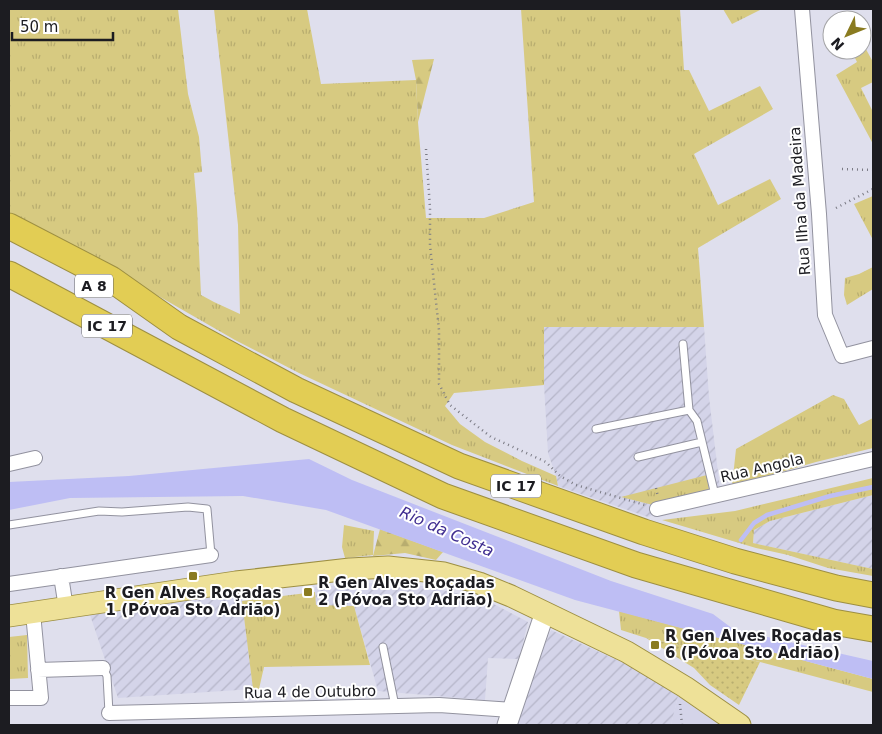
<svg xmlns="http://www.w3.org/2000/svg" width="882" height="734" font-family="'DejaVu Sans',sans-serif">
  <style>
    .built { fill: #d4d4e9 }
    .industrial { fill: url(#industrial-furrows) }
    .grass { fill: url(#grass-tufts) }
    .forest { fill: url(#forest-firs) }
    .garden { fill: url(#garden-dots) }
    .water { fill: #bebef4 }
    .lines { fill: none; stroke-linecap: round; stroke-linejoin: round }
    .stream { stroke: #bebef4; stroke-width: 4.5 }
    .lane-casing { stroke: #92929f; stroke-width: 9 }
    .street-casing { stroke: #92929f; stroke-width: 16 }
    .secondary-casing { stroke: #92929f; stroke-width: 21 }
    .primary-casing { stroke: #9d8f42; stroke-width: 23 }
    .highway-casing { stroke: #9d8f42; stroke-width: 27 }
    .path { stroke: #7a7a84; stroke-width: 2.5; stroke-dasharray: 1 4; stroke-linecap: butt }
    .lane { stroke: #fff; stroke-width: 7 }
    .street { stroke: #fff; stroke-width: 14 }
    .secondary { stroke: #fff; stroke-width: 19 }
    .primary { stroke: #eee198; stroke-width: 21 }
    .highway { stroke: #e2cd54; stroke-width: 25 }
    .poi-dot { fill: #8a7b20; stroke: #fff; stroke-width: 2 }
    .labels { text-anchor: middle; stroke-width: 4; stroke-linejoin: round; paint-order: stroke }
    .shield { fill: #fff; stroke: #606064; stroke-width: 1 }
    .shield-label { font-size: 14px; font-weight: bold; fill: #1c1c21 }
    .street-label { font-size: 15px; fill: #1c1c21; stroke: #fff }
    .poi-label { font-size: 15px; font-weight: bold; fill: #1c1c21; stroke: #fff; text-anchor: start }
    .water-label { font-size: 16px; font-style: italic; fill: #402e91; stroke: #fff }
  </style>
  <defs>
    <pattern id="industrial-furrows" width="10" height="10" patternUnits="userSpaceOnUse" patternTransform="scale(1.25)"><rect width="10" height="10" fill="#d4d4e9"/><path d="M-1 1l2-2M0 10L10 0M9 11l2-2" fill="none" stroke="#b5b5c8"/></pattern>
    <pattern id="grass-tufts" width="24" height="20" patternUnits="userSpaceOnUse" patternTransform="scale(1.25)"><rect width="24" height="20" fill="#d7ca81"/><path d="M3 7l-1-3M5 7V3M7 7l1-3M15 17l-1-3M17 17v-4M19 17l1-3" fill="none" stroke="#b8ad6f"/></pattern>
    <pattern id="forest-firs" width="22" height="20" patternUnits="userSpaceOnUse" patternTransform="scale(1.25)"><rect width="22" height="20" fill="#d7ca81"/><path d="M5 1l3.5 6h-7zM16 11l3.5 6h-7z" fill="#b8ad6f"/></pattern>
    <pattern id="garden-dots" width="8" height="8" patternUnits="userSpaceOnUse" patternTransform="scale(1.25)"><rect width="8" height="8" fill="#d7ca81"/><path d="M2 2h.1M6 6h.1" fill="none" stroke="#b8ad6f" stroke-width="1.8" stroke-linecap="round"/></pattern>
  </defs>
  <rect width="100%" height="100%" fill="#dfdfed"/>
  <path class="built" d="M 678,696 L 720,725 L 671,725 Z"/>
  <path class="industrial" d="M 543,327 L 704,327 L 709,397 L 720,489 L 648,517 L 558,486 L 556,476 L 548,453 L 544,385 Z
    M 873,495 L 873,569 L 753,543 L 754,530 L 770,521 Z
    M 370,583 L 417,585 L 484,599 L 528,622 L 519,659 L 488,658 L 485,700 L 378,691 L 354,606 L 316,606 L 315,587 Z
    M 241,590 L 253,689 L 118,698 L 90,615 Z
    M 551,630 L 630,666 L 678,696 L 671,725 L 515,725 L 528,685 Z"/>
  <path class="grass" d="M 9,9 L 178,9 L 188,94 L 199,137 L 202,172 L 194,173 L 197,208 L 201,295 L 214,302 L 240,314 L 238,225 L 214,9 L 307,9 L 321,84 L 416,80 L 418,122 L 426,218 L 484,218 L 534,202 L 521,9 L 680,9 L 684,70 L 689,70 L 709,111 L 760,86 L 773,109 L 694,154 L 718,205 L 770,179 L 781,199 L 698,248 L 704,327 L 544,327 L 544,385 L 454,393 L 445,406 L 460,424 L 485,442 L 522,461 L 556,476 L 558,486 L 452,445 L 299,373 L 235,340 L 134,282 L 9,217 Z
    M 723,9 L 759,9 L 760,10 L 732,24 Z
    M 862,42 L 873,62 L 873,82 L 861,88 L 873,112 L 873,144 L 836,75 L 857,62 L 851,50 L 862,50 Z
    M 873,196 L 873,240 L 854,204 Z
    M 873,267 L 873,289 L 847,305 L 844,295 L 845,278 L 859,274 Z
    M 833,395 L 844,399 L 859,425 L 873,418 L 873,448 L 816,462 L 732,486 L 736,449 Z
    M 707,475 L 709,490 L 653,505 L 621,497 Z
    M 873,478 L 873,495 L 770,521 L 754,530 L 753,543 L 873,569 L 873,576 L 828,568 L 788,555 L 756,548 L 662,520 L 735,511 Z
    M 344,525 L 374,531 L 373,555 L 345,558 L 342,547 Z
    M 315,592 L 316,605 L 354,606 L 370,665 L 264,667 L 259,689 L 253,689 L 242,601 Z
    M 619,611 L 873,679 L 873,692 L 760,662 L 646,638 L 621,630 Z
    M 27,635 L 28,678 L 9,679 L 9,637 Z"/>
  <path class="forest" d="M 434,59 L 418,122 L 416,80 L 412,60 Z
    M 380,529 L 443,552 L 436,560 L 405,553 L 373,556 Z"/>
  <path class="garden" d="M 646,638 L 760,662 L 739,705 L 710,685 L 694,668 Z"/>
  <path class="water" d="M 309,459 L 352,480 L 611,581 L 713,614 L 733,629 L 873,661 L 873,679 L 575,600 L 326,510 L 243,496 L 70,498 L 9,510 L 9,482 L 129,476 Z"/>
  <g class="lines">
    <path class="stream" d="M 741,540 L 754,523 L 767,515 L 830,496 L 873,487"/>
    <defs>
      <path id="lane" d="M 683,344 L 689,410 L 697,421 L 715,495
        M 596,429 L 689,410
        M 638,457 L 702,442
        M 9,525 L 99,511 L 122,512 L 188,507 L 207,509 L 211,555
        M 383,647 L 395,706
        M 103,668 L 107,676 L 109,713"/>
      <path id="street" d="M 802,9 L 819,214 L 825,315 L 842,356 L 873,348
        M 9,464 L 35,458
        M 657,509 L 873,459
        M 61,576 L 66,608
        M 9,584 L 211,555
        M 38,670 L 103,668
        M 9,698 L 41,698 L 33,613
        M 109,713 L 439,705 L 512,710"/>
      <path id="secondary" d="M 507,725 L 545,612"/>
      <path id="primary" d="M 9,616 L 236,582 L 350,569 L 388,567 L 444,573 L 479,583 L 511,596 L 627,652 L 685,687 L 740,725"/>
      <path id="highway" d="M 9,226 L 111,279 L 179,327 L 296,390 L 459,466 L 644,532 L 735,561 L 836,588 L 873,595
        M 9,274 L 283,420 L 443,496 L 636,565 L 833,622 L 873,629"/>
    </defs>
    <use href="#lane" class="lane-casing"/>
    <use href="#street" class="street-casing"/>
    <use href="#secondary" class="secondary-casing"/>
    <use href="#primary" class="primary-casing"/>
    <use href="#highway" class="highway-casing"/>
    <path class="path" d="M 426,149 L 430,208 L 430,245 L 439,330 L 439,384 L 450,405 L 491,437 L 546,462 L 560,476 L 576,485 L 645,505
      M 842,169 L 873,170
      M 836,208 L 873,189
      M 656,488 L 658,497
      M 680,704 L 682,725"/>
    <use href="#lane" class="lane"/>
    <use href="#street" class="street"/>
    <use href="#secondary" class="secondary"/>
    <use href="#primary" class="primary"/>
    <use href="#highway" class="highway"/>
  </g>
  <g class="poi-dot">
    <rect x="188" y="571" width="10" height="10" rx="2.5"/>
    <rect x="303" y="587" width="10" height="10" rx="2.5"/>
    <rect x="650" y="640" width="10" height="10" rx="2.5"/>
  </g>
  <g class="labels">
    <g class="shield">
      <rect x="75" y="274.5" width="38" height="23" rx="4"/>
      <rect x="82" y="314.5" width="50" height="23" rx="4"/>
      <rect x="491" y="474.5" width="50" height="23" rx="4"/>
    </g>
    <g class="shield-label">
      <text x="94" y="291">A 8</text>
      <text x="107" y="331">IC 17</text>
      <text x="516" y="491">IC 17</text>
    </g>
    <g class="street-label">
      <text transform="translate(800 201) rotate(-94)" y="5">Rua Ilha da Madeira</text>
      <text transform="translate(762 468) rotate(-13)" y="5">Rua Angola</text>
      <text transform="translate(310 692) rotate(-1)" y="5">Rua 4 de Outubro</text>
    </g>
    <g class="poi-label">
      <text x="318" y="588">R Gen Alves Roçadas<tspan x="318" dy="17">2 (Póvoa Sto Adrião)</tspan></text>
      <text x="193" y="598" text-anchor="middle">R Gen Alves Roçadas<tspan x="193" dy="17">1 (Póvoa Sto Adrião)</tspan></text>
      <text x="665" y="641">R Gen Alves Roçadas<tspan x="665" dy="17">6 (Póvoa Sto Adrião)</tspan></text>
    </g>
    <g class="water-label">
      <text transform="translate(447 531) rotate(24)" y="6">Rio da Costa</text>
    </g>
  </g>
  <rect width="882" height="734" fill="none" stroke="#1c1c21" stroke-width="20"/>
  <g transform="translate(847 35) rotate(227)"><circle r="24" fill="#ffffff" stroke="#a4a4a6"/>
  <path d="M0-4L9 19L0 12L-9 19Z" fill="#8a7b20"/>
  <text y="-8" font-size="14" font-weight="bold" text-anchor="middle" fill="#1c1c21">N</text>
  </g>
  <path d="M12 32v8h101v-8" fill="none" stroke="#1c1c21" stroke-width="2.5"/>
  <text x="20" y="32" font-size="15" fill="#1c1c21" stroke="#ffffff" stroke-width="4" paint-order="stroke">50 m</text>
</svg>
